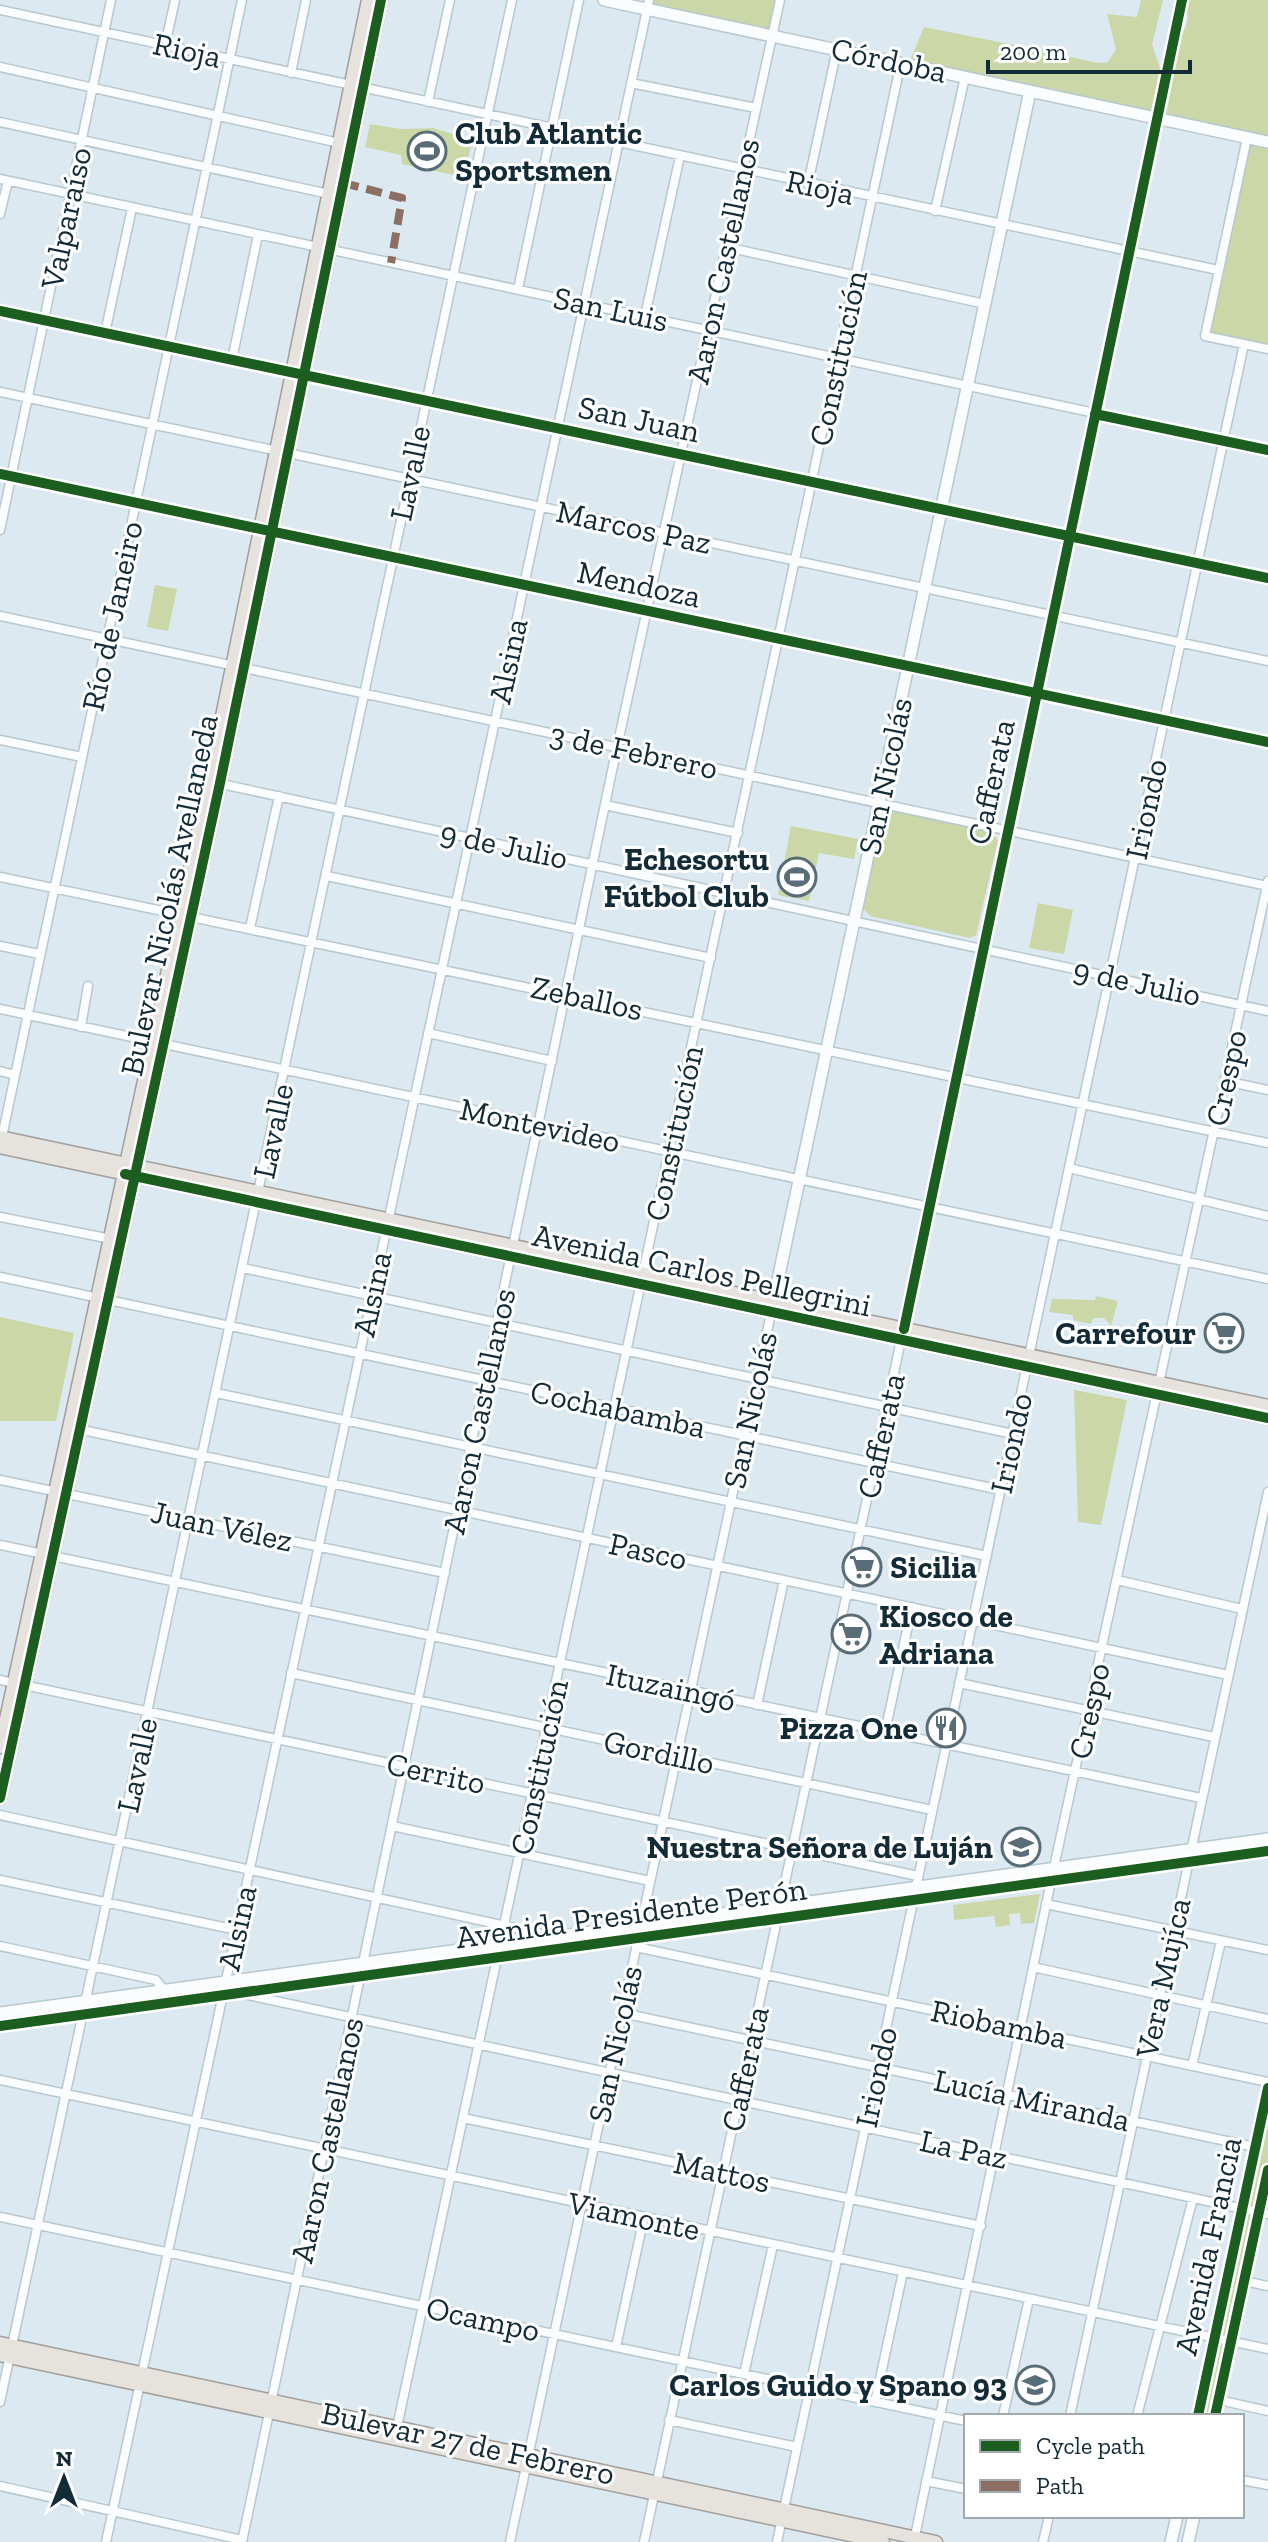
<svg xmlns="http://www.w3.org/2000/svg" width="1268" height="2542" font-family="'Zilla Slab',serif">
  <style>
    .green { fill: #ccd7a8 }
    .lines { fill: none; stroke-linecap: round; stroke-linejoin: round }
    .street-casing { stroke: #b7c8d1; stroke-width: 11 }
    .secondary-casing { stroke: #b7c8d1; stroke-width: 14 }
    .primary-casing { stroke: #a29e9a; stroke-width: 15 }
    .street { stroke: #fafcfd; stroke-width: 8 }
    .secondary { stroke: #fafcfd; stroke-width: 11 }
    .primary { stroke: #e6e2de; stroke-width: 12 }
    .quiet { stroke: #8d6e63; stroke-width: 8; stroke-dasharray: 16 8; stroke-linecap: butt }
    .cycleway-casing { stroke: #fff; stroke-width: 15 }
    .cycleway { stroke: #1b5e20; stroke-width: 10 }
    .labels { text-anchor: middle; stroke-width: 6; stroke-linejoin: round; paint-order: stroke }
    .street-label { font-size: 32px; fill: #132a37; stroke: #fff }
    .poi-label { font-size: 32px; font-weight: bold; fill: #132a37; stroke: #fff; text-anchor: end }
  </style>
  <rect width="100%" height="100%" fill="#dce9f0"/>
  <path class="green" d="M 649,0 L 780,0 L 772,35 L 647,9 Z
    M 1141,0 L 1163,0 L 1152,45 L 1161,71 L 1151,111 L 910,61 L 924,27 L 1049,52 L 1059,61 L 1066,56 L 1098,63 L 1108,62 L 1116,49 L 1107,14 L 1137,17 Z
    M 1187,0 L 1268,0 L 1268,136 L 1166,113 L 1164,107 L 1178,36 C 1192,26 1186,13 1187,0 Z
    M 370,124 L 401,129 L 433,128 L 473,140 L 463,177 L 402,164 L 401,155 L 365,147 Z
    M 1247,138 L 1268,142 L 1268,349 L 1205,336 Z
    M 155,585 L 177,589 L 168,631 L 147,627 Z
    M 890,810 L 991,832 L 998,840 L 976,935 L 970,938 L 870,916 L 863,908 L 882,815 Z
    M 791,826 L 858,839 L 854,859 L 819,853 L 809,901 L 778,895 Z
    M 1038,903 L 1073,910 L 1064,954 L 1029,948 Z
    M 1096,1296 L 1118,1301 L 1111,1326 L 1104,1318 L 1093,1318 L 1091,1324 L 1073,1320 L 1073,1315 L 1049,1312 L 1052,1299 L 1095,1300 Z
    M 0,1317 L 74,1333 L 56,1421 L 0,1421 Z
    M 1074,1390 L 1127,1400 L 1101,1525 L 1078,1522 Z
    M 1040,1894 L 1034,1923 L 1021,1924 L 1020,1913 L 1009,1914 L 1010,1925 L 996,1927 L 994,1916 L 954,1920 L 953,1905 Z
    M 1268,2088 L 1268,2170 L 1215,2416 L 1198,2416 Z"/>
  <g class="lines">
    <defs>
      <path id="street" d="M 0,10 L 1218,270
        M 165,46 L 175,0
        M 0,67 L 339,143
        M 291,73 L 306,0
        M 631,83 L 756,108
        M 428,102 L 450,0
        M 0,122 L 329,194
        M 1247,138 L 1205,336 L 1268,349
        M 0,179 L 1268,450
        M 808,184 L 837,49
        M 935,211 L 965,77
        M 0,214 L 8,181
        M 726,247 L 985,304
        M 518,289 L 579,0
        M 645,316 L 680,156
        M 105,333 L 132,208
        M 232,360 L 258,235
        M 0,392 L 1268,661
        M 0,530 L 111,0
        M 0,616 L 1268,886
        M 0,740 L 82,757
        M 217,783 L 1268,1011
        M 605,805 L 738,833
        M 327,876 L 711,958
        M 0,877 L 1268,1143
        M 250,928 L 279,796
        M 0,946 L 39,954
        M 0,1009 L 1268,1279
        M 81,1027 L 88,986
        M 428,1033 L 552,1061
        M 0,1071 L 15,1075
        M 1225,1081 L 1268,1090
        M 2,1137 L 242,0
        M 1069,1168 L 1268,1216
        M 0,1217 L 111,1239
        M 243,1268 L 1013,1434
        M 0,1277 L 1001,1490
        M 216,1393 L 987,1556
        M 78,1429 L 1228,1675
        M 0,1480 L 445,1573
        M 0,1545 L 1201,1798
        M 1117,1580 L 1242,1609
        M 291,1673 L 932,1810
        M 0,1680 L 918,1876
        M 959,1683 L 1214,1737
        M 757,1705 L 784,1580
        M 885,1732 L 912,1607
        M 0,1815 L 547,1935
        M 392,1826 L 650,1881
        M 0,1880 L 237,1930
        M 1046,1904 L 1268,1950
        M 0,1946 L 156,1980 L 164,1990
        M 636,1947 L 1268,2082
        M 1033,1967 L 1268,2019
        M 248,1995 L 1268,2214
        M 622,2013 L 1255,2147
        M 1192,2066 L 1221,1941
        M 0,2080 L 1268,2349
        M 463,2118 L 981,2226
        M 0,2217 L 966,2421
        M 1244,2281 L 1268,2286
        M 616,2347 L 644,2217
        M 744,2374 L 773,2245
        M 1219,2400 L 1268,2411
        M 0,2402 L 512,0
        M 875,2402 L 903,2272
        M 1003,2416 L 1029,2299
        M 1070,2416 L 1268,1492
        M 1137,2416 L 1193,2198
        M 669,2420 L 797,2447
        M 396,2432 L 901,62
        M 1242,2480 L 1268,2485
        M 926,2481 L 966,2489
        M 0,2486 L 242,2540
        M 914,2541 L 1051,1881 L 1268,881
        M 106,2542 L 649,0
        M 242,2542 L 617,747 L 780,0
        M 510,2542 L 771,1313
        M 644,2542 L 901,1340
        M 777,2542 L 1244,344
        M 1043,2542 L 1049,2516"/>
      <path id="secondary" d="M 604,0 L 1268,142
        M 0,311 L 1268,578
        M 0,474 L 1268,742
        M 772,1308 L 1030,91
        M 902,1336 L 1182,0
        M 0,2013 L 1268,1839
        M 0,2026 L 1268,1851
        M 1198,2416 L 1268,2088
        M 1215,2416 L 1268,2170
        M 1171,2542 L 1177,2516
        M 1188,2542 L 1194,2516"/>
      <path id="primary" d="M 0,1137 L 1268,1406
        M 0,1147 L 1268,1418
        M 0,1747 L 209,780 L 368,0
        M 0,1798 L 220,783 L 381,0
        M 0,2343 L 936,2542
        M 0,2355 L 883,2542"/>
    </defs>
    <use href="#street" class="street-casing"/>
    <use href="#secondary" class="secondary-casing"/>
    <use href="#primary" class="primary-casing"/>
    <use href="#street" class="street"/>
    <use href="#secondary" class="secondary"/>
    <use href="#primary" class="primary"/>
    <path class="quiet" d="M 343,183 L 402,198 L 391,263"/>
    <defs>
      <path id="cycleway" d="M 0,311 L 1268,578
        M 1095,414 L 1268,450
        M 0,474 L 1268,742
        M 125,1174 L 1268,1418
        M 904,1329 L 1182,0
        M 0,1798 L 220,783 L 381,0
        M 0,2026 L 1268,1851
        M 1198,2416 L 1268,2088
        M 1215,2416 L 1268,2170"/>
    </defs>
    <use href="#cycleway" class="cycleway-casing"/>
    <use href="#cycleway" class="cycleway"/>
  </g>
  <defs>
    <symbol id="stadium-ring" viewBox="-11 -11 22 22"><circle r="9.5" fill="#fff" stroke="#596d78" stroke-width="1.5"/><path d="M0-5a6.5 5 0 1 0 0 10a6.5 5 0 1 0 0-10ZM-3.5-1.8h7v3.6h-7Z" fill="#596d78"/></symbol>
    <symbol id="supermarket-ring" viewBox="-11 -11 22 22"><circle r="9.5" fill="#fff" stroke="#596d78" stroke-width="1.5"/><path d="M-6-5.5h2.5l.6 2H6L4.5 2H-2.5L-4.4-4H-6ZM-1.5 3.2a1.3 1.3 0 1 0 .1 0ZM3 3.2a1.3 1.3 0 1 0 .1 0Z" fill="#596d78"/></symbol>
    <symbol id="restaurant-ring" viewBox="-11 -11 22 22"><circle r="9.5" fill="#fff" stroke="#596d78" stroke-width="1.5"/><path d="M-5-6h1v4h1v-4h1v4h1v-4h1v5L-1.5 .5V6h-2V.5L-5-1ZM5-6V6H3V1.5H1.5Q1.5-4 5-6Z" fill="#596d78"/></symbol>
    <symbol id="school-ring" viewBox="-11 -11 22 22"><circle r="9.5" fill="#fff" stroke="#596d78" stroke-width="1.5"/><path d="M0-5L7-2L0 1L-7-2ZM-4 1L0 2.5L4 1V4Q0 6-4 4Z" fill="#596d78"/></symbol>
  </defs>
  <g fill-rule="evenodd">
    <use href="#stadium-ring" x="405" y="129" width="44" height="44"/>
    <use href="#stadium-ring" x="775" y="855" width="44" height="44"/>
    <use href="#supermarket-ring" x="1202" y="1311" width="44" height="44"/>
    <use href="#supermarket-ring" x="840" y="1545" width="44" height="44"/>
    <use href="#supermarket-ring" x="829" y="1612" width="44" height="44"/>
    <use href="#restaurant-ring" x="924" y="1706" width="44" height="44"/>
    <use href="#school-ring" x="999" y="1825" width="44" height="44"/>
    <use href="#school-ring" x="1013" y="2363" width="44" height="44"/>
  </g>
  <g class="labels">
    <g class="street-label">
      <text transform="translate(187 50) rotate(12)" y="11">Rioja</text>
      <text transform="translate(889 60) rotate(12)" y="11">Córdoba</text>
      <text transform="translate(820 187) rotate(12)" y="11">Rioja</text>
      <text transform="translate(66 218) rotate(-78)" y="11">Valparaíso</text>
      <text transform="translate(723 261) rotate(-78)" y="11">Aaron Castellanos</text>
      <text transform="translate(611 309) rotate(12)" y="11">San Luis</text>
      <text transform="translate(838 358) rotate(-78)" y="11">Constitución</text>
      <text transform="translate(639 419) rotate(12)" y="11">San Juan</text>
      <text transform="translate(410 473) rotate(-78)" y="11">Lavalle</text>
      <text transform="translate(634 527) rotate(12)" y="11">Marcos Paz</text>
      <text transform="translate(639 584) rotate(12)" y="11">Mendoza</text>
      <text transform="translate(112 616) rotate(-78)" y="11">Río de Janeiro</text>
      <text transform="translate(508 661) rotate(-78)" y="11">Alsina</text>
      <text transform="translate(634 751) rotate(12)" y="11">3 de Febrero</text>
      <text transform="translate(885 776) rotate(-78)" y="11">San Nicolás</text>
      <text transform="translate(991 782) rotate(-78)" y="11">Cafferata</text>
      <text transform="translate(1146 809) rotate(-78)" y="11">Iriondo</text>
      <text transform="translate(504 845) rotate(12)" y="11">9 de Julio</text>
      <text transform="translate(169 895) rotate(-78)" y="11">Bulevar Nicolás Avellaneda</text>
      <text transform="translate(1137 982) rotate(12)" y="11">9 de Julio</text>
      <text transform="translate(587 998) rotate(12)" y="11">Zeballos</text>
      <text transform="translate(1226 1078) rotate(-78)" y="11">Crespo</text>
      <text transform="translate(540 1125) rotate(12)" y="11">Montevideo</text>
      <text transform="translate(273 1131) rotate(-78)" y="11">Lavalle</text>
      <text transform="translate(674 1133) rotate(-78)" y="11">Constitución</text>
      <text transform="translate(702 1270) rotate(12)" y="11">Avenida Carlos Pellegrini</text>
      <text transform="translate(372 1294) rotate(-78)" y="11">Alsina</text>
      <text transform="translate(618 1409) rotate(12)" y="11">Cochabamba</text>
      <text transform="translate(750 1410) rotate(-78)" y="11">San Nicolás</text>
      <text transform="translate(479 1411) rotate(-78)" y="11">Aaron Castellanos</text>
      <text transform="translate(881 1436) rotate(-78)" y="11">Cafferata</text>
      <text transform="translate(1011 1443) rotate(-78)" y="11">Iriondo</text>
      <text transform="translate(222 1526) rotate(12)" y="11">Juan Vélez</text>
      <text transform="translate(648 1551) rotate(12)" y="11">Pasco</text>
      <text transform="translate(671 1687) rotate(12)" y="11">Ituzaingó</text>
      <text transform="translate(1089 1711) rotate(-78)" y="11">Crespo</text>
      <text transform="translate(659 1752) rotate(12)" y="11">Gordillo</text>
      <text transform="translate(137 1765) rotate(-78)" y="11">Lavalle</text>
      <text transform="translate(539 1767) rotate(-78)" y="11">Constitución</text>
      <text transform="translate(436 1773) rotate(12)" y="11">Cerrito</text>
      <text transform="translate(631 1913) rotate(-8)" y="11">Avenida Presidente Perón</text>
      <text transform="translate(237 1928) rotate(-78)" y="11">Alsina</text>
      <text transform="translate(1163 1978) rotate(-78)" y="11">Vera Mujíca</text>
      <text transform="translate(999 2024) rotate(12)" y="11">Riobamba</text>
      <text transform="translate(615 2044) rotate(-78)" y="11">San Nicolás</text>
      <text transform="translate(745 2069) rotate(-78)" y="11">Cafferata</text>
      <text transform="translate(876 2077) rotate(-78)" y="11">Iriondo</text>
      <text transform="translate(1032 2100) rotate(12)" y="11">Lucía Miranda</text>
      <text transform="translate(327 2140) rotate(-78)" y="11">Aaron Castellanos</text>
      <text transform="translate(964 2149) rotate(12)" y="11">La Paz</text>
      <text transform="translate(722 2172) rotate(12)" y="11">Mattos</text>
      <text transform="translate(634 2216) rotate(12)" y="11">Viamonte</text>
      <text transform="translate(1208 2246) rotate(-78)" y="11">Avenida Francia</text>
      <text transform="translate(483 2319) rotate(12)" y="11">Ocampo</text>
      <text transform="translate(468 2443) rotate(12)" y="11">Bulevar 27 de Febrero</text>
    </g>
    <g class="poi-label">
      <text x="455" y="144" text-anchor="start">Club Atlantic<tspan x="455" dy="37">Sportsmen</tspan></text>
      <text x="769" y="870">Echesortu<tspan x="769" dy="37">Fútbol Club</tspan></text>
      <text x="1196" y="1344">Carrefour</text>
      <text x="890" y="1578" text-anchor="start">Sicilia</text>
      <text x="879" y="1627" text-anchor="start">Kiosco de<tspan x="879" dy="37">Adriana</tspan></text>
      <text x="918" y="1739">Pizza One</text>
      <text x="993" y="1858">Nuestra Señora de Luján</text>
      <text x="1007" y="2396">Carlos Guido y Spano 93</text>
    </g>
  </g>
  <rect x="964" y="2414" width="280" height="104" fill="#ffffff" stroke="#a1aaaf" stroke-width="2"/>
  <rect x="980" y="2440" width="40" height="12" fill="#1b5e20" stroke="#a1aaaf" stroke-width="2"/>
  <text x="1036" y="2454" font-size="24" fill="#132a37">Cycle path</text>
  <rect x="980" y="2480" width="40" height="12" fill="#8d6e63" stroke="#a1aaaf" stroke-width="2"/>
  <text x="1036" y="2494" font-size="24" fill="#132a37">Path</text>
  <g transform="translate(64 2478)" stroke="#ffffff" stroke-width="6" paint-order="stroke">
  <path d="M0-6L14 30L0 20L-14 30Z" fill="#132a37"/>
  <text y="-12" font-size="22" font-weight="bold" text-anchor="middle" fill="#132a37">N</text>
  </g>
  <path d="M988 60v12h202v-12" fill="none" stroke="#132a37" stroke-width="4"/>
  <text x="1000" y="60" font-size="24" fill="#132a37" stroke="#ffffff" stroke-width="6" paint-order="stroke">200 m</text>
</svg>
